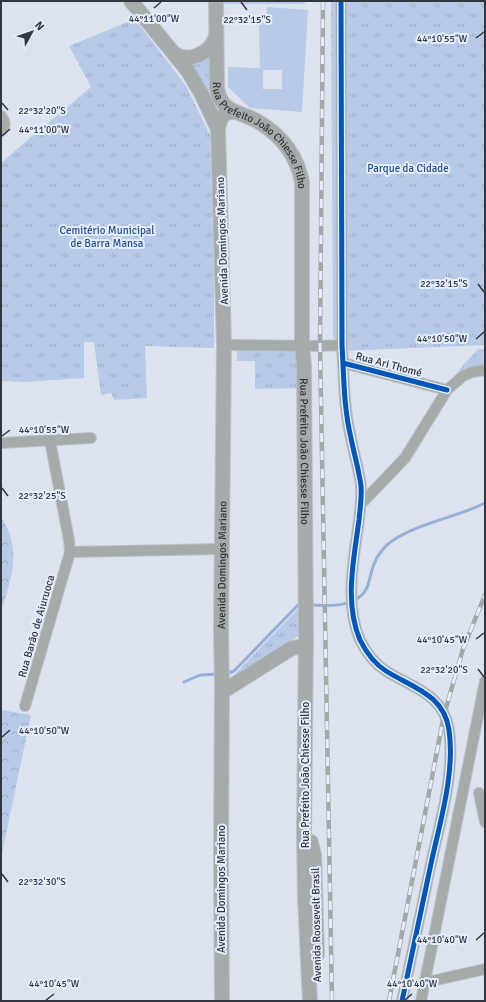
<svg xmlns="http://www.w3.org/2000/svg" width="486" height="1002" font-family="Signika,sans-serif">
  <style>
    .green { fill: #b7cae8; fill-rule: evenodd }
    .forest { fill: url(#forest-crowns) }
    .park { fill: url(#park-tufts) }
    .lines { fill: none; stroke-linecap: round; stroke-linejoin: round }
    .stream { stroke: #97afd8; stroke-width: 3 }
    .street-casing { stroke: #bcc1c9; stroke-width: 12 }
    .secondary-casing { stroke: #bcc1c9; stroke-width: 16 }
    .street { stroke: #a5aba9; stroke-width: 10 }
    .secondary { stroke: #a5aaaa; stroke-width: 14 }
    .rail-casing { stroke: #a3a8a9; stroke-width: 4.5 }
    .rail { stroke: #e4eeff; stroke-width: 3; stroke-dasharray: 9; stroke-linecap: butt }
    .cycleway-casing { stroke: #e4eeff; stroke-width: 8 }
    .cycleway { stroke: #0057b8; stroke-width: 5 }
    .ticks { fill: none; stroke: #32373f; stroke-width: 1.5 }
    .labels { text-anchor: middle; stroke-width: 4; stroke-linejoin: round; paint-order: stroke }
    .street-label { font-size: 11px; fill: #32373f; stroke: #e4eeff }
    .park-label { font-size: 11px; fill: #295091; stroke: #e4eeff }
    .ticks-label { font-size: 10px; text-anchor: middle; fill: #32373f; stroke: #e4eeff; stroke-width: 4; stroke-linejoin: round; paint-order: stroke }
  </style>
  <defs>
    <pattern id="forest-crowns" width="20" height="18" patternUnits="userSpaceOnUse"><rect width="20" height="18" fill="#b7cae8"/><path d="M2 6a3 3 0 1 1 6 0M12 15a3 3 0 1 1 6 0" fill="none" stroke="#9eaec8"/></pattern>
    <pattern id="park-tufts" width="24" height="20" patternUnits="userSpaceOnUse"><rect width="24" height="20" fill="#b7cae8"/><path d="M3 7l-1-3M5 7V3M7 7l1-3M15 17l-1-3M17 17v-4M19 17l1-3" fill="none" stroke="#9eaec8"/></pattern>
  </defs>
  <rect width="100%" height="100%" fill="#dce3ee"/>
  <path class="green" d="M 267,7 L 308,10 L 302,112 L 250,108 L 228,87 L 228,67 L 260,68 L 259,22 L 266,22 ZM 263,70 L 282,70 L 282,89 L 263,89 Z"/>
  <path class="forest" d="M 1,517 C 22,548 12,578 1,611 Z
    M 1,710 L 31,715 L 1,858 Z"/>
  <path class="park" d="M 223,1 L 305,1 L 305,4 L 223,4 Z
    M 331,1 L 485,1 L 485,345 L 342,351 L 333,336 Z
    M 135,19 L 186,86 L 210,135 L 214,264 L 214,348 L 145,346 L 147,398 L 114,400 L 111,393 L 101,395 L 94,342 L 84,342 L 84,378 L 25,382 L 1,381 L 1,163 L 31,137 L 91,87 L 69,46 Z
    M 209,55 L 227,110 L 218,116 L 191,65 L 192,63 Z
    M 303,348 L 304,388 L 255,389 L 255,361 L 237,361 L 237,349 Z
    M 478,349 L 485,349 L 485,368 L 461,376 L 459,370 Z
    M 299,608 L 301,634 L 232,677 Z"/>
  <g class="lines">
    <path class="stream" d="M 310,605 C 329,606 360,608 368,585 C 371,575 372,565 378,556 C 382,550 386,545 392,541 C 421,522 455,518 485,503
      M 227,674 L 234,671 L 299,604 L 302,605
      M 184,682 L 200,675 L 219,674"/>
    <defs>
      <path id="street" d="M 341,1 L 342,345 L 343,363 L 447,390
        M 1,116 C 5,121 6,126 1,131
        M 224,345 L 320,346 L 342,345
        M 343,363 C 344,388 345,413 351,438 C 354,454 359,470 361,486 C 362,497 360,509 359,520 C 354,558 344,603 360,640 C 366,652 375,664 386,671 C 411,687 444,694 449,730 C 455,771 441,819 432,859 C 422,906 412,954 402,1001
        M 1,443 L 91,438
        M 361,504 L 405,458 L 447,390 L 463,376 L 472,372 L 485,370
        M 70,552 L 222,549
        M 25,706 L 70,552 L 69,540 L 50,441
        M 479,793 L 485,822
        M 423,983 L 485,969
        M 421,1001 L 485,681"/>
      <g id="secondary">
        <path d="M 131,1 L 188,71 L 202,95 L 218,129"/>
        <path id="s1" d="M 216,1 L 217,88 C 221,113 239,111 257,121 C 281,135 297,155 302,182 L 302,345 L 304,365 L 306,638 L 304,837 L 305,898 L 310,1001"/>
        <path d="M 174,53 C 188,64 211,53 216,36"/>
        <path d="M 222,692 L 292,648 L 306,646"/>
        <path d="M 311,842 L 314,855 L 317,955"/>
        <path id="s2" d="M 222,1001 L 221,860 L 222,684 L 221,631 L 224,345 L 218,129 C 220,119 223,111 234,112"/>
      </g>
    </defs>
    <use href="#street" class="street-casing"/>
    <use href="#secondary" class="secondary-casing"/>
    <use href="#street" class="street"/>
    <use href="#secondary" class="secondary"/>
    <defs>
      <path id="rail" d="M 323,1 L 320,346 L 332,1001
        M 389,1001 L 444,715 L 463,649 L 485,595"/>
    </defs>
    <use href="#rail" class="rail-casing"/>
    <use href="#rail" class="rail"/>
    <defs>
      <path id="cycleway" d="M 341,1 L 342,345 L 343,363 L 447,390
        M 343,363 C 344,388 345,413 351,438 C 354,454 359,470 361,486 C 362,497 360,509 359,520 C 354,558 344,603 360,640 C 366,652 375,664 386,671 C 411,687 444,694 449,730 C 455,771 441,819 432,859 C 422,906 412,954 402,1001"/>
    </defs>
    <use href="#cycleway" class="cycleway-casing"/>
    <use href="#cycleway" class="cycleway"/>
  </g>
  <path class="ticks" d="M 241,2 L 247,10M 154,8 L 161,2M 476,38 L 484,32M 2,103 L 8,110M 2,136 L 10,129M 478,284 L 484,292M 476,339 L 484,332M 2,436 L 10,430M 2,488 L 8,496M 476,639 L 484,633M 478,669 L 484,677M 2,737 L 10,730M 2,874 L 8,882M 476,940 L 484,933M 46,1000 L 54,994M 405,1000 L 412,994"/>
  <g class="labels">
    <g class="street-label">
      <text dy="4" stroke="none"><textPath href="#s1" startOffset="154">Rua Prefeito João Chiesse Filho</textPath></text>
      <text transform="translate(222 241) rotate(-92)" y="4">Avenida Domingos Mariano</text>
      <text transform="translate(389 364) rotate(15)" y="4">Rua Ari Thomé</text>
      <text dy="4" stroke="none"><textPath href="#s1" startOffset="490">Rua Prefeito João Chiesse Filho</textPath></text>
      <text dy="4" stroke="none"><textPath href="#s2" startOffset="436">Avenida Domingos Mariano</textPath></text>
      <text transform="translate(36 626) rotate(-74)" y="4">Rua Barão de Aiuruoca</text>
      <text transform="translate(305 775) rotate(-90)" y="4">Rua Prefeito João Chiesse Filho</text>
      <text transform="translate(221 889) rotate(-90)" y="4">Avenida Domingos Mariano</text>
      <text transform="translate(316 925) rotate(-91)" y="4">Avenida Roosevelt Brasil</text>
    </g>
    <g class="park-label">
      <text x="408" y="172">Parque da Cidade</text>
      <text x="107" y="234">Cemitério Municipal<tspan x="107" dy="13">de Barra Mansa</tspan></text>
    </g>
  </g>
  <g class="ticks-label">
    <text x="154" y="22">44°11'00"W</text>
    <text x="247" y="23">22°32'15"S</text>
    <text x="442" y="42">44°10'55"W</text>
    <text x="42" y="114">22°32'20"S</text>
    <text x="44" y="133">44°11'00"W</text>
    <text x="444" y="287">22°32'15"S</text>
    <text x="442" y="342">44°10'50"W</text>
    <text x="44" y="433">44°10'55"W</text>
    <text x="42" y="499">22°32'25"S</text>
    <text x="442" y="643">44°10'45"W</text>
    <text x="444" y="673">22°32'20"S</text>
    <text x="44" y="734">44°10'50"W</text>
    <text x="42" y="885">22°32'30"S</text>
    <text x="442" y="943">44°10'40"W</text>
    <text x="54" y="987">44°10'45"W</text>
    <text x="412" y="987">44°10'40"W</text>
  </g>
  <rect width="486" height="1002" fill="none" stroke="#32373f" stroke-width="4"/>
  <g transform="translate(32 32) rotate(50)" stroke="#e4eeff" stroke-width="3" paint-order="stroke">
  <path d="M0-3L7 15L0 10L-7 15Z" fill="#32373f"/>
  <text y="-6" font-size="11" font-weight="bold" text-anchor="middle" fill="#32373f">N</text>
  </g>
</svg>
